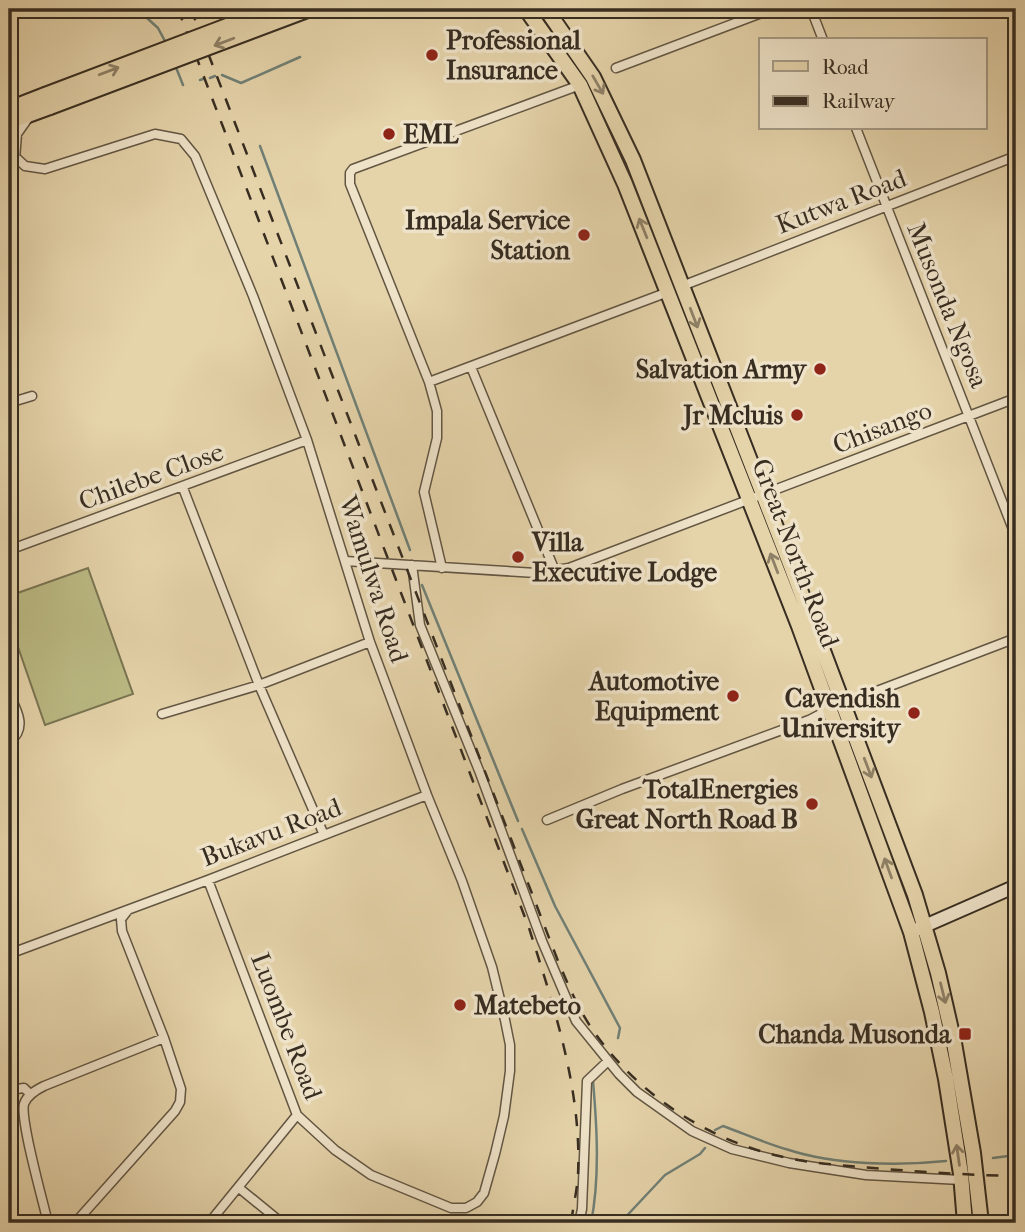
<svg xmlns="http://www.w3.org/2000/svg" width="1025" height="1232" font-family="'IM FELL French Canon',serif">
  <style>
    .green { fill: #bbba84; stroke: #797452; stroke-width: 2 }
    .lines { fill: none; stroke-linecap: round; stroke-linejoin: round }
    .stream { stroke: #708076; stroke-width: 2.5 }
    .street-casing { stroke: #625643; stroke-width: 11 }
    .secondary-casing { stroke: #372d21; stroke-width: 16 }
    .primary-casing { stroke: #372d21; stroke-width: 18 }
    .street { stroke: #eee2c8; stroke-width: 8 }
    .secondary { stroke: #eee2c8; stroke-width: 12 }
    .primary { stroke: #e5d3aa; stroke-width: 14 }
    .rail { stroke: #372d21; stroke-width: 2.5; stroke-dasharray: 12 12; stroke-linecap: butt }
    .primary-bridge-casing { stroke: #372d21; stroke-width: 18; stroke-linecap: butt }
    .primary-bridge { stroke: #e5d3aa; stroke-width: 14 }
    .oneway { stroke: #8e8066 }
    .poi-dot { fill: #8f2418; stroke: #eee2c8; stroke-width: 2.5 }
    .labels { text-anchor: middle; stroke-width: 7; stroke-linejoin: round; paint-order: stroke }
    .poi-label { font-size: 26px; font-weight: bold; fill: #372d21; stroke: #eee2c8; text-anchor: end }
    .street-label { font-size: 26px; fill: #372d21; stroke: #eee2c8 }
  </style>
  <rect width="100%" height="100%" fill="#e5d3aa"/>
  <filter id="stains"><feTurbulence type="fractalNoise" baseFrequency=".00286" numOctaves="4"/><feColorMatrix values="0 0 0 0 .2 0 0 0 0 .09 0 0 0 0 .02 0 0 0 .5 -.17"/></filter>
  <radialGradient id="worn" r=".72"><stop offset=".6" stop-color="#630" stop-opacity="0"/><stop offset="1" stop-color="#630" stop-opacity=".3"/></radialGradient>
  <path class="green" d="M 88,568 L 133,694 L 45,725 L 9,621 L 9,596 Z"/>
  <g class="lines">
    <path class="stream" d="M 137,9 L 158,28 L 166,43
      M 175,65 L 183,85
      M 222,75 L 241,83 L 300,57
      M 210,78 L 215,76
      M 200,80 L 203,79
      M 260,146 L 410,550
      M 422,585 L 518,821
      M 522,829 L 555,906 L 620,1028 L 618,1038
      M 715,1130 L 723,1126 C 745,1134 767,1144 789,1150 C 835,1165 898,1166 946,1161
      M 993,1158 L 1016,1155
      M 591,1223 C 600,1178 597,1127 593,1081
      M 620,1223 L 665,1175 L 700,1154 L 705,1148"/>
    <defs>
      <path id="street" d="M 811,9 L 823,40
        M 616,68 L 772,9
        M 580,85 L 353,169 L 350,173 L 350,184 L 429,382 L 668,292
        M 856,128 L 1016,537
        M 9,151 L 25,166 L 45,169 L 155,134 L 181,139 L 195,156 L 253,296 L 307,440 L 370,642 L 427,795 L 462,881 L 492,967 L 505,1020 L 510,1045 L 510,1071 L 504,1116 L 495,1154 L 484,1193 L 477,1202 L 466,1208 L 451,1208 L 371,1175 L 335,1150 L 297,1115 L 208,880
        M 15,159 L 17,134 L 29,117
        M 682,286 L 1016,156
        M 471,367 L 555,571
        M 429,382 L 437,411 L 437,438 L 424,492 L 442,568
        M 9,403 L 32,396
        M 183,488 L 259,685 L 324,835
        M 9,550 L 307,440
        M 345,561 L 536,573 L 569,568 L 1016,398
        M 412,565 L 420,625 L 480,773 L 542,941 L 576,1021 L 619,1074 L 637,1092 L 692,1131 L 732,1149 L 789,1163 L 866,1175 L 961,1180
        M 9,694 C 17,710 28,729 9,742
        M 843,704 L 1016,638
        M 162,714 L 259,685 L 370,642
        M 547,820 L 622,789 L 809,720 L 830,709
        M 9,954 L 208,880 L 427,795
        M 9,1090 L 24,1088 L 30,1094
        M 239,1188 L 282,1223
        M 48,1223 C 43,1201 20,1121 24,1104 C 27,1095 36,1090 44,1086 L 164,1038
        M 75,1223 L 175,1111 L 180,1102 L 181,1089 L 164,1038 L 122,931 L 121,919 L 128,910
        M 209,1223 L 297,1115
        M 579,1223 L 582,1209 L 587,1081 L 608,1061"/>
      <path id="secondary" d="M 911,932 L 1016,886"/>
      <path id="primary" d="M 526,9 L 580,85 L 625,184 L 799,626 L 911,932 L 932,1012 L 946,1079 L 961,1174 L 965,1223
        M 546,9 L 593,77 L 633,160 L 791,566 L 915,895 L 938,973 L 954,1043 L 973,1153 L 981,1223
        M 9,109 L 45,95
        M 9,122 L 50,107"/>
    </defs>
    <use href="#street" class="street-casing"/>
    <use href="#secondary" class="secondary-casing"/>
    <use href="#primary" class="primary-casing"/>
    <use href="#street" class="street"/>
    <use href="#secondary" class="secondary"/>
    <use href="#primary" class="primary"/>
    <path class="rail" d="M 178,9 L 529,928 C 554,1007 582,1090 578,1175 C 577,1191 573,1207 571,1223
      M 191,9 L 558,961 C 569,987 580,1013 597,1036 C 641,1096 707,1139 779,1156 C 810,1164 842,1165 873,1168 C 921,1172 968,1175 1016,1176"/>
    <defs>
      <path id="primary-bridge" d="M 45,95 L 272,9
        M 50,107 L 310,9"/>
    </defs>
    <use href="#primary-bridge" class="primary-bridge-casing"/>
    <use href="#primary-bridge" class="primary-bridge"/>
  </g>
  <defs><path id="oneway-shaft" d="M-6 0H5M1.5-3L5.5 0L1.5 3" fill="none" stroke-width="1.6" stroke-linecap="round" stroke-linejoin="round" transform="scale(1.75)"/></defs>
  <g class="oneway">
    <use href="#oneway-shaft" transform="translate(224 42) rotate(159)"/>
    <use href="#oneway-shaft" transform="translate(109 71) rotate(-21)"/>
    <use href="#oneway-shaft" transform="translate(598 85) rotate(60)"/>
    <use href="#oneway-shaft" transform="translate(643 228) rotate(-112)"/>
    <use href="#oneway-shaft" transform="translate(694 318) rotate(69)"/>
    <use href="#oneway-shaft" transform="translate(774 563) rotate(-111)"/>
    <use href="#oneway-shaft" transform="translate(868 768) rotate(69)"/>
    <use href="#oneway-shaft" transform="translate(888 868) rotate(-110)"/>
    <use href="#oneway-shaft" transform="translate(943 993) rotate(76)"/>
    <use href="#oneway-shaft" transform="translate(958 1155) rotate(-98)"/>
  </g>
  <g class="poi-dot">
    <circle cx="432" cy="55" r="7"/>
    <circle cx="389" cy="134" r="7"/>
    <circle cx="584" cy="235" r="7"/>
    <circle cx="820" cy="369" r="7"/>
    <circle cx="797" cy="415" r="7"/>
    <circle cx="518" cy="557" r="7"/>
    <circle cx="733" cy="696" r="7"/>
    <circle cx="914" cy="713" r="7"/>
    <circle cx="812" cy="804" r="7"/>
    <circle cx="460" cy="1005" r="7"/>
    <rect x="958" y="1027" width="14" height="14" rx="3.5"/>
  </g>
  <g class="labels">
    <g class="poi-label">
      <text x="446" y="49" text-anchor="start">Professional<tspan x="446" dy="30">Insurance</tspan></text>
      <text x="403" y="143" text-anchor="start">EML</text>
      <text x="570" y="229">Impala Service<tspan x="570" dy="30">Station</tspan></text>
      <text x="806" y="378">Salvation Army</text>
      <text x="783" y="424">Jr Mcluis</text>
      <text x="532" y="551" text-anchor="start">Villa<tspan x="532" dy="30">Executive Lodge</tspan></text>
      <text x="719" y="690">Automotive<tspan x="719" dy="30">Equipment</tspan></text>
      <text x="900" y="707">Cavendish<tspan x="900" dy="30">University</tspan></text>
      <text x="798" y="798">TotalEnergies<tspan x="798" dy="30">Great North Road B</tspan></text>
      <text x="474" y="1014" text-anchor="start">Matebeto</text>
      <text x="951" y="1043">Chanda Musonda</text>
    </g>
    <g class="street-label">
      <text transform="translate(841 201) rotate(-21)" y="9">Kutwa Road</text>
      <text transform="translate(948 305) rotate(68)" y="9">Musonda Ngosa</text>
      <text transform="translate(882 427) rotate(-21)" y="9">Chisango</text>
      <text transform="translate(151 476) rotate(-20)" y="9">Chilebe Close</text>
      <text transform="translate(796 553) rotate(69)" y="9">Great North Road</text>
      <text transform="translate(374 579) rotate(72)" y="9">Wamulwa Road</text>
      <text transform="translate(271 832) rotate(-21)" y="9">Bukavu Road</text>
      <text transform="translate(287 1026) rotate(69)" y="9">Luombe Road</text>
    </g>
  </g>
  <rect width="1025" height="1232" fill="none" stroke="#e5d3aa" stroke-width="35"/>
  <rect x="10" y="10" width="1004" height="1211" fill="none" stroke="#372d21" stroke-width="3.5"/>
  <rect x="18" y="18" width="990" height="1197" fill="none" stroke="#372d21" stroke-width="2"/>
  <rect x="759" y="38" width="228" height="91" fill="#eee2c8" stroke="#a59a85" stroke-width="2"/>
  <rect x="773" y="61" width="35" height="10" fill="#e5d3aa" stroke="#a59a85" stroke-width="2"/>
  <text x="822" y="74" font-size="21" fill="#372d21">Road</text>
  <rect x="773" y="96" width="35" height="10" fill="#372d21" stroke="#a59a85" stroke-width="2"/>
  <text x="822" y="108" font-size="21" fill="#372d21">Railway</text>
  <rect width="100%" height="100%" filter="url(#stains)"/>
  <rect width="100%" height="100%" fill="url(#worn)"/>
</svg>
